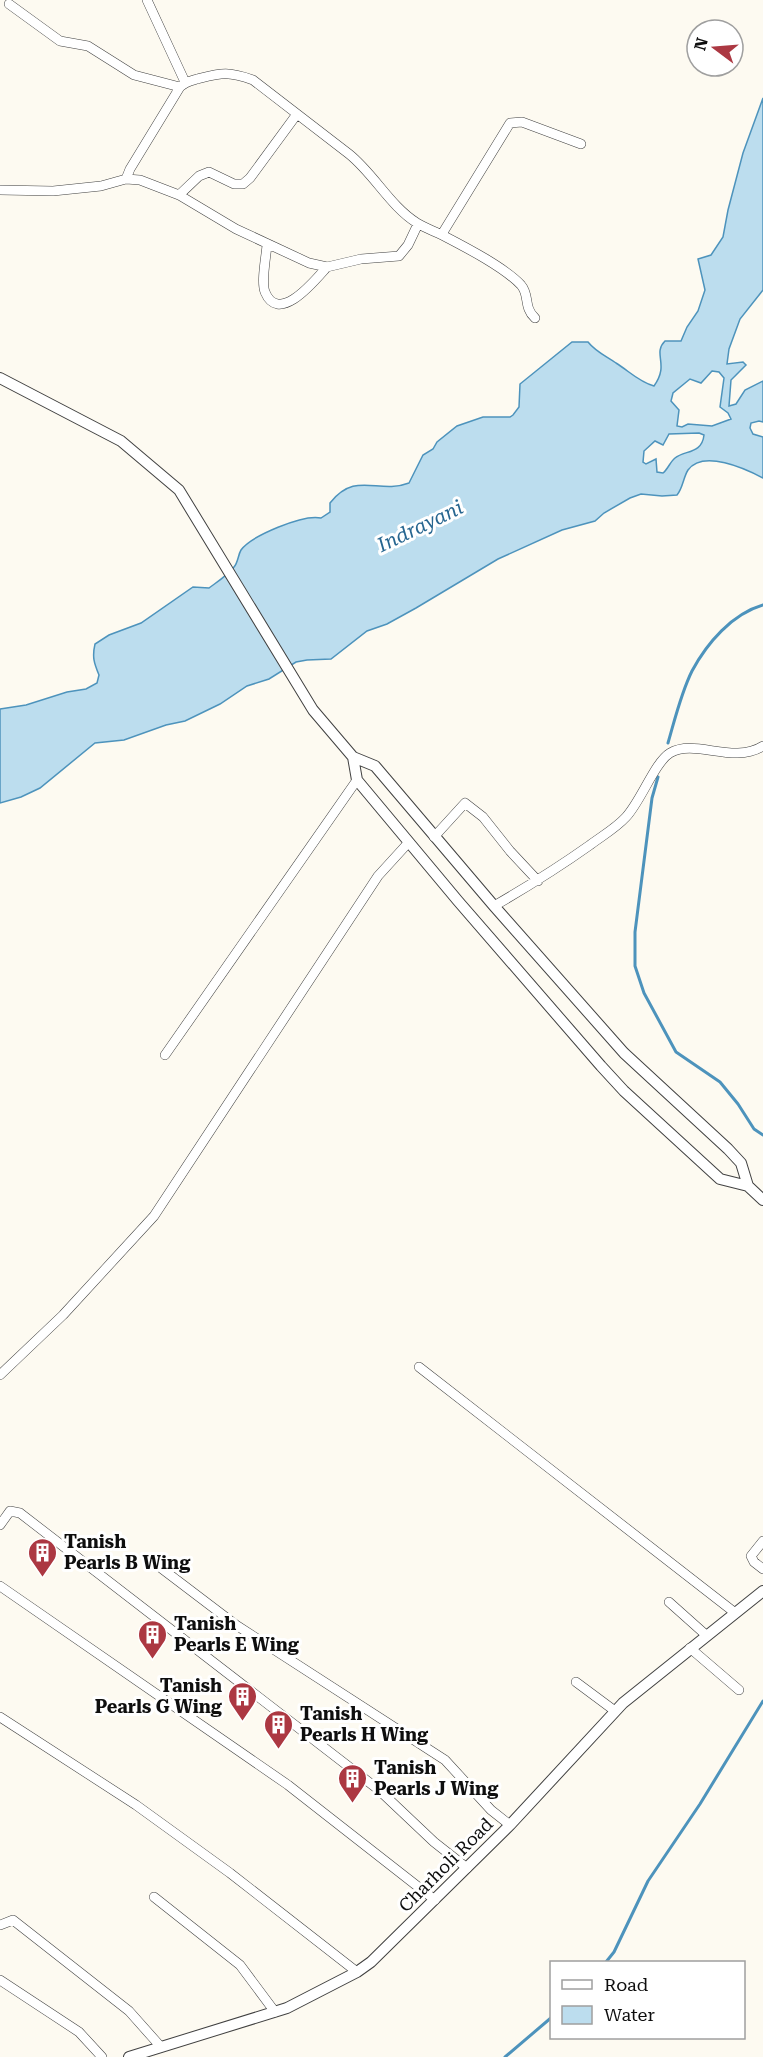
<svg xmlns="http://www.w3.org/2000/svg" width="763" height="2057" font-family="'Roboto Serif',serif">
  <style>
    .water { fill: #bcddee; stroke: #4d93bc; stroke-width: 1.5; fill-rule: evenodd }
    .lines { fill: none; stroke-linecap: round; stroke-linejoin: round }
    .stream { stroke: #4d93bc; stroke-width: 3 }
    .minor-casing { stroke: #414141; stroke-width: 10 }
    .tertiary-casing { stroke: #414141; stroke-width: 12 }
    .minor { stroke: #fff; stroke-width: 9 }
    .tertiary { stroke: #fff; stroke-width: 10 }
    .labels { text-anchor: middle; stroke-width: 6; stroke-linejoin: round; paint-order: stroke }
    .poi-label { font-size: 18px; font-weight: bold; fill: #0e0e0e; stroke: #fff; text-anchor: start }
    .street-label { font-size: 18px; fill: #0e0e0e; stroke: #fff }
    .water-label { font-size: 20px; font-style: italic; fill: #276690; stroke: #fff }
  </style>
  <rect width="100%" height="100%" fill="#fdfaf1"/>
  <path class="water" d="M 763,98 L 763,290 L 740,319 L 729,349 L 727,364 L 743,362 L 746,365 L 731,380 L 729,406 L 736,404 L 745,390 L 763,381 L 763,422 L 759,421 L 751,423 L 750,428 L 753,434 L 763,437 L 763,478 C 746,469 703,449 688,470 C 683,478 683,488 677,495 L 662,496 L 641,494 L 630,498 L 604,513 L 595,521 L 562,530 L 498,559 L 416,608 L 387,624 L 367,631 L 331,659 L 307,660 L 296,662 L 269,679 L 247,686 L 220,704 L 185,721 L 166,725 L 124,740 L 95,743 L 40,788 L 21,797 L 0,803 L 0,709 L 26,705 L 67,692 L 86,689 L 97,683 L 99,675 C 94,663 92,657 95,644 L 109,635 L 141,623 L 193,587 L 209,588 C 217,582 228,575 234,567 C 238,563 238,555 241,550 C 251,536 303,514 321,518 L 330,512 L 330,503 C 356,470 378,495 409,483 L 423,455 L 433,449 L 437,442 L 457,426 L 483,417 L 510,417 L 513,415 L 519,407 L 520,384 L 572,342 L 588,342 C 596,352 606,356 616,363 C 629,371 639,382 654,386 C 670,364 652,354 665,341 L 681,341 L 687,327 L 698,311 L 705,290 L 698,259 L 711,255 L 723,237 L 728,210 L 743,153 ZM 712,371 L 719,372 L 724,378 L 720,407 L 728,413 L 731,419 L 712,426 L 688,424 L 682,427 L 677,426 L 679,410 L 671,401 L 673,393 L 690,379 L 701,383 ZM 699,433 L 704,435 C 702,454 685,450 675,458 C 670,462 668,469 663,473 L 657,472 L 656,459 L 646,464 L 643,462 L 644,451 L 655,441 L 663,445 L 669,434 Z"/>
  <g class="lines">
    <path class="stream" d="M 668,743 C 675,719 681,693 692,671 C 707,643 732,614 763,605
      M 658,777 L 652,798 L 635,932 L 635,966 L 644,993 L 676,1052 L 720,1082 L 738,1104 L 754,1129 L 763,1135
      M 606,1962 L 614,1952 L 648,1881 L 700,1804 L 763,1701
      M 505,2057 L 552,2017"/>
    <defs>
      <path id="minor" d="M 147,0 L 185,82
        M 9,4 L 60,41 L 88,46 L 134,75 L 180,87
        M 126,179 L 130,169 L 180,87 C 185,82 190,81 197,79 C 222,73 227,71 253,80 L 349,154 C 374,174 390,206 417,223 C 425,228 434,231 442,235 C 465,247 504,267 521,285 C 530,295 523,307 535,318
        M 0,190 L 53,191 L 101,186 L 126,179 L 140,180 L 179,195 L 236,229 L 309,263 L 327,267 L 361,259 L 399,256 L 408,245 L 418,224
        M 179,195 L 199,176 L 209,172 L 234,184 L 243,184 L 250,178 L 297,114
        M 442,234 L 510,123 L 522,122 L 581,144
        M 267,245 C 266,257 261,282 265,292 C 279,326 316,279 327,267
        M 434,837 L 465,803 L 483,817 L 510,851 L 538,881
        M 494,906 C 527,887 559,867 590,845 C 602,836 616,828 626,817 C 641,801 655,762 670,753 C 695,738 733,765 763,746
        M 165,1055 L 357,780
        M 419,1367 L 734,1612
        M 0,1375 L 63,1315 L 154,1216 L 378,876 L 409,842
        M 0,1525 L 10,1511 L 20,1513 L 379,1790 L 434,1842 L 467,1868
        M 763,1541 L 751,1556 L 754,1562 L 763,1569
        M 161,1568 L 236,1625 L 445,1760 L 491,1810 L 510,1825
        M 0,1586 L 288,1785 L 435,1900
        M 669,1602 L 706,1635
        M 690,1648 L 739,1690
        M 576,1682 L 615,1711
        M 0,1717 L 136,1805 L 230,1873 L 357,1972
        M 154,1897 L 240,1965 L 275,2012
        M 0,1925 L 13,1920 L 129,2011 L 161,2047
        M 0,1980 L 79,2032 L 102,2057"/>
      <path id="tertiary" d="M 0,378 L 121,441 L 179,490 L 313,710 L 353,757 L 375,766 L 494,906 L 624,1053 L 728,1149 L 741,1163 L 748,1186 L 763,1200
        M 353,757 L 357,780 L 458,901 L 601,1066 L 624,1091 L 720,1179 L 748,1186
        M 129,2057 L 287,2008 L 357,1972 L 371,1962 L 510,1825 L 623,1703 L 763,1591"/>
    </defs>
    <use href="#minor" class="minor-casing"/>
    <use href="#tertiary" class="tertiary-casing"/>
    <use href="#minor" class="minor"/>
    <use href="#tertiary" class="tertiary"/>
  </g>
  <defs>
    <symbol id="building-pin" viewBox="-11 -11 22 30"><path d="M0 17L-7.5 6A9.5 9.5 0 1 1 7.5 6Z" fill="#ac3842" stroke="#fff"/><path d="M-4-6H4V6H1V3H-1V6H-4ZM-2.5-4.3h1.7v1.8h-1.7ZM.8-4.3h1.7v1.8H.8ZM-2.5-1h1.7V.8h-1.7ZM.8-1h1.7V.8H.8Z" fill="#fff"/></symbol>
  </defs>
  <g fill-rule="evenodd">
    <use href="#building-pin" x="26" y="1536" width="33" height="45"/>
    <use href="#building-pin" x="136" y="1618" width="33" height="45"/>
    <use href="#building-pin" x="226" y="1680" width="33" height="45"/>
    <use href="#building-pin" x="262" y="1708" width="33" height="45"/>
    <use href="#building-pin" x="336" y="1762" width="33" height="45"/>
  </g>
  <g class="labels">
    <g class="poi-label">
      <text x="64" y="1548">Tanish<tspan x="64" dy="21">Pearls B Wing</tspan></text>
      <text x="174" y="1630">Tanish<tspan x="174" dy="21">Pearls E Wing</tspan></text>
      <text x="222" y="1692" text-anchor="end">Tanish<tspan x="222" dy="21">Pearls G Wing</tspan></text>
      <text x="300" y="1720">Tanish<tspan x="300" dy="21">Pearls H Wing</tspan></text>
      <text x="374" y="1774">Tanish<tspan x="374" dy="21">Pearls J Wing</tspan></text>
    </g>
    <g class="street-label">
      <text transform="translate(446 1865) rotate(-45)" y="6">Charholi Road</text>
    </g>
    <g class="water-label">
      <text transform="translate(420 526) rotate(-26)" y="7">Indrayani</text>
    </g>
  </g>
  <rect x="550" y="1961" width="195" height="78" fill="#ffffff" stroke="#9f9f9f" stroke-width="1.5"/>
  <rect x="562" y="1980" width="30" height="9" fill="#ffffff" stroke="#9f9f9f" stroke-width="1.5"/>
  <text x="604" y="1991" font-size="18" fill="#0e0e0e">Road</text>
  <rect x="562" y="2006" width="30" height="18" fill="#bcddee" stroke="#9f9f9f" stroke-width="1.5"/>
  <text x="604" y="2021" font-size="18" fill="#0e0e0e">Water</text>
  <g transform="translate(715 48) rotate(286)"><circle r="28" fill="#ffffff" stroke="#9f9f9f" stroke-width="1.5"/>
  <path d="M0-4.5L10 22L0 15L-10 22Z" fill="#ac3842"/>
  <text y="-9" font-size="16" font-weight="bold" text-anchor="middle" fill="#0e0e0e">N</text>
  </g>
</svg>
